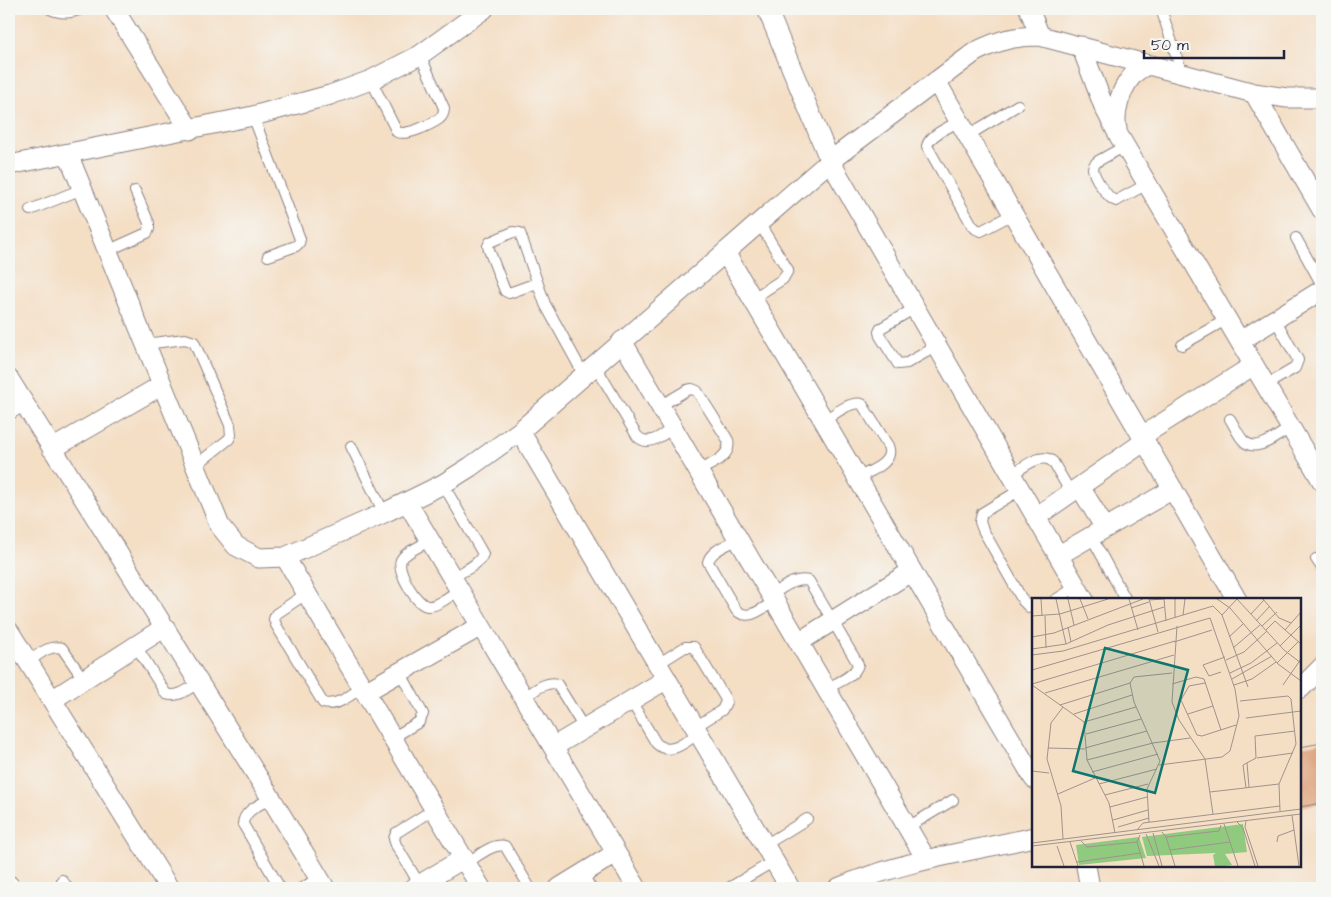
<svg xmlns="http://www.w3.org/2000/svg" width="1331" height="897" font-family="'Architects Daughter',sans-serif">
  <style>
    .building { fill: #dea079 }
    .lines { fill: none; stroke-linecap: round; stroke-linejoin: round }
    .lane-casing { stroke: #8b8080; stroke-width: 12 }
    .street-casing { stroke: #8b8080; stroke-width: 21 }
    .lane { stroke: #fff; stroke-width: 10 }
    .street { stroke: #fff; stroke-width: 19 }
    .inset-road { fill: none; stroke: #a0938d; stroke-width: 1 }
    .view { fill: #0f766e; fill-opacity: 0.15; stroke: #0f766e; stroke-width: 2.5 }
    .inset-edge { fill: none; stroke: #22223b; stroke-width: 2.5 }
  </style>
  <rect width="100%" height="100%" fill="#f6f6f2"/>
  <filter id="ink" filterUnits="userSpaceOnUse"><feTurbulence type="fractalNoise" baseFrequency=".02" numOctaves="2"/><feDisplacementMap in="SourceGraphic" scale="10" xChannelSelector="R" yChannelSelector="G"/><feConvolveMatrix kernelMatrix="1 2 1 2 8 2 1 2 1" color-interpolation-filters="sRGB"/></filter>
  <filter id="wash" filterUnits="userSpaceOnUse"><feTurbulence type="fractalNoise" baseFrequency=".0096" numOctaves="4" result="noise"/><feDisplacementMap in="SourceGraphic" scale="20" xChannelSelector="R" yChannelSelector="G"/><feGaussianBlur stdDeviation="1.12" result="paint"/><feColorMatrix in="noise" values="0 0 0 0 0 0 0 0 0 0 0 0 0 0 0 0 0 1.4 0 .05"/><feComposite in="paint" operator="in"/></filter>
  <g filter="url(#wash)">
    <rect width="100%" height="100%" fill="#f4dec4"/>
    <g id="blocks">
      <path class="building" d="M 1322,743 L 1322,803 L 1300,807 L 1300,747 Z"/>
    </g>
  </g>
  <g filter="url(#ink)">
    <use href="#blocks" fill-opacity="0" stroke="#8b8080" stroke-width="1"/>
    <g class="lines">
      <defs>
        <path id="lane" d="M 50,9 C 61,14 70,14 81,9
          M 1161,9 L 1182,73
          M 371,80 L 397,132 C 407,136 430,125 439,119 C 443,116 444,113 444,108 L 420,55
          M 253,116 L 300,239 L 299,243 L 296,246 L 268,256
          M 959,121 C 949,128 930,134 927,146 L 972,225 L 976,229 L 981,231 L 1013,214
          M 967,136 L 1018,105
          M 1125,146 L 1098,161 C 1095,164 1094,164 1093,168 C 1093,176 1108,199 1116,201 L 1147,184
          M 1310,189 L 1322,182
          M 30,210 L 82,189
          M 1296,238 L 1322,285
          M 107,251 L 147,233 L 149,229 L 149,223 L 135,191
          M 537,283 L 509,293 L 505,291 L 489,250 L 488,246 L 490,242 L 513,232 L 520,233 L 545,304 L 584,375
          M 752,299 L 783,279 L 788,270 L 759,223
          M 915,308 L 881,328 L 879,332 L 880,336 L 898,364 L 907,363 L 937,346
          M 145,344 L 185,339 L 194,342 L 230,425 L 231,435 L 229,439 L 195,466
          M 1182,345 L 1227,319
          M 595,365 L 637,436 C 648,448 662,435 673,428
          M 1266,385 L 1295,368 L 1298,360 L 1275,319
          M 660,406 L 687,390 L 692,389 L 697,391 L 728,440 C 732,457 711,464 698,471
          M 9,415 L 25,405
          M 1230,419 C 1234,425 1237,433 1242,439 C 1255,456 1278,435 1291,427
          M 824,421 C 834,414 850,401 862,404 L 888,446 C 895,463 870,471 857,478
          M 351,446 L 384,513
          M 1011,475 C 1023,468 1041,451 1053,462 L 1071,493
          M 443,484 L 483,554 C 479,565 462,572 452,577
          M 1020,490 L 982,513 L 980,522 L 983,530 L 1023,601 L 1029,607 L 1034,608
          M 1091,536 L 1126,600
          M 738,539 C 728,545 711,550 708,562 L 736,610 C 748,622 763,608 775,601
          M 430,540 C 422,546 406,551 401,560 C 396,570 417,607 429,606 C 438,606 451,595 459,590
          M 1316,559 L 1322,568
          M 307,593 L 276,614 L 274,619 L 276,625 L 323,703 C 337,707 351,695 362,687
          M 771,595 C 783,588 795,577 809,581 L 858,664 C 856,676 836,683 826,689
          M 1055,600 L 1076,587
          M 136,646 L 166,694 C 179,698 188,689 199,682
          M 28,662 C 38,655 50,644 62,648 L 84,680
          M 658,664 L 685,647 L 694,647 L 725,698 L 726,702 L 722,710 L 695,727
          M 523,698 C 533,692 546,680 557,684 L 584,728
          M 631,701 L 656,743 C 670,757 685,742 699,733
          M 392,738 L 419,722 L 423,714 L 400,672
          M 271,798 C 260,805 244,810 243,824 L 280,888
          M 908,827 L 953,800
          M 765,845 L 807,819
          M 466,863 C 477,857 492,843 505,846 L 530,888
          M 582,874 L 591,888
          M 62,880 L 68,888
          M 420,885 L 396,845 L 394,839 L 396,833 L 434,809
          M 302,888 L 319,878
          M 729,888 L 774,861"/>
        <path id="street" d="M 114,9 L 190,130
          M 767,9 L 830,161 L 1084,600
          M 1029,9 L 1040,36
          M 1081,46 L 1104,107 L 1119,136 L 1322,481
          M 936,81 L 1237,600
          M 1254,93 L 1322,210
          M 1117,129 C 1112,108 1127,67 1152,65
          M 68,154 L 220,526 L 236,546 L 259,558 L 285,557 L 384,513 L 443,484 L 470,467 L 520,431 L 830,161 L 975,52 C 999,40 1014,36 1040,36 L 1254,93 L 1287,98 L 1322,98
          M 9,165 L 253,116 L 330,95 L 371,80 L 420,55 L 484,9
          M 725,252 L 1034,779
          M 622,341 L 926,859
          M 1240,341 L 1322,290
          M 9,379 L 271,798 L 325,888
          M 520,431 L 790,888
          M 1142,436 L 1254,365
          M 52,449 L 162,385
          M 1080,487 L 1105,528
          M 407,502 L 637,888
          M 1036,517 L 1145,441
          M 1059,555 L 1173,489
          M 285,557 L 481,888
          M 9,631 L 169,888
          M 799,642 L 912,571
          M 1300,689 L 1322,667
          M 365,692 L 481,626
          M 52,700 L 165,627
          M 553,747 L 667,679
          M 1086,866 L 1090,888
          M 9,885 L 11,888
          M 414,888 L 464,858
          M 559,888 L 616,853
          M 838,888 C 900,861 968,852 1034,837"/>
      </defs>
      <use href="#lane" class="lane-casing"/>
      <use href="#street" class="street-casing"/>
      <use href="#lane" class="lane"/>
      <use href="#street" class="street"/>
    </g>
  </g>
  <g transform="translate(1032 598)">
    <rect width="269" height="269" fill="#f4dec4"/>
    <path d="M 211,226 L 215,254 L 193,256 L 200,267 L 193,268 L 183,268 L 181,257 L 184,255 L 115,258 L 110,239 ZM 107,239 L 114,260 L 47,267 L 44,247 Z" fill="#90ca7f"/>
    <path class="inset-road" d="M 9,1 L 10,18M 24,1 L 34,46M 36,1 L 42,27M 48,1 L 56,21M 97,1 L 106,32M 117,1 L 126,34M 132,1 L 134,23M 143,1 L 143,20M 185,1 L 198,10 L 246,66 L 269,83M 205,1 L 252,52 L 269,65M 231,1 L 247,20 L 259,25M 117,2 L 132,1M 99,10 L 117,4M 219,16 L 232,2M 151,17 L 153,1M 190,17 L 205,1M 0,18 L 28,16 L 76,1M 13,18 L 14,50M 224,23 L 238,8M 145,28 L 140,104 L 147,122 L 173,161 L 181,216M 230,28 L 245,14M 36,29 L 39,44M 234,32 L 243,23 L 269,46M 253,32 L 269,14M 0,39 L 22,35 L 111,1M 197,39 L 211,26M 142,44 L 180,32M 248,48 L 269,27M 201,50 L 228,27M 0,51 L 34,46 L 76,27 L 132,9M 0,57 L 31,53 L 181,8 L 190,17 L 216,89M 194,62 L 212,54 L 235,33M 245,65 L 266,44M 0,72 L 178,20 L 203,91 L 207,118 L 198,153 L 190,159 L 127,167M 189,74 L 177,78 L 171,67 L 193,59M 198,75 L 219,65 L 245,45M 200,81 L 240,58M 173,85 L 157,88 L 149,102 L 165,137 L 170,138 L 204,127M 0,86 L 143,43M 140,86 L 164,79 L 172,81 L 189,132M 0,87 L 52,124 L 55,162 L 77,205 L 83,235M 202,87 L 220,81 L 244,64M 251,87 L 269,61M 13,95 L 142,57M 208,103 L 256,98 L 259,101 L 264,146 L 247,186 L 248,213M 28,107 L 98,85M 42,116 L 100,97M 156,116 L 181,108M 214,120 L 269,113M 52,124 L 104,109M 54,136 L 109,121M 16,150 L 53,151M 53,150 L 115,133M 225,160 L 261,155M 55,162 L 121,145 L 158,140M 215,165 L 217,189M 0,173 L 17,175M 60,174 L 126,156M 67,186 L 125,171M 214,190 L 211,167 L 224,160 L 223,138 L 263,133M 178,194 L 247,186M 26,196 L 63,180M 73,197 L 116,186M 78,209 L 115,199M 260,217 L 267,268M 81,222 L 116,212M 214,223 L 213,229 L 226,268M 117,224 L 115,191 L 128,163 L 102,104 L 98,85 L 102,79 L 140,75M 205,224 L 211,230 L 223,268M 192,226 L 206,268M 86,229 L 117,220M 105,232 L 111,225 L 248,208M 130,234 L 134,239 L 187,233 L 189,227M 121,235 L 130,268M 114,236 L 127,268M 134,239 L 143,268M 31,241 L 29,208 L 15,161 L 19,125 L 31,109M 49,243 L 55,249 L 105,244 L 108,237M 38,244 L 46,268M 105,244 L 112,268M 245,244 L 246,238 L 262,232M 0,245 L 269,211M 0,248 L 269,216M 25,248 L 32,268M 138,252 L 198,244M 45,264 L 109,255"/>
    <path class="view" d="M 73,50 L 156,72 L 123,195 L 41,173 Z"/>
    <rect width="269" height="269" class="inset-edge"/>
  </g>
  <rect width="1331" height="897" fill="none" stroke="#f6f6f2" stroke-width="30"/>
  <path d="M1144 50v8h140v-8" fill="none" stroke="#22223b" stroke-width="2.5"/>
  <text x="1151" y="50" font-size="15" fill="#22223b" stroke="#f6f6f2" stroke-width="4" paint-order="stroke">50 m</text>
</svg>
